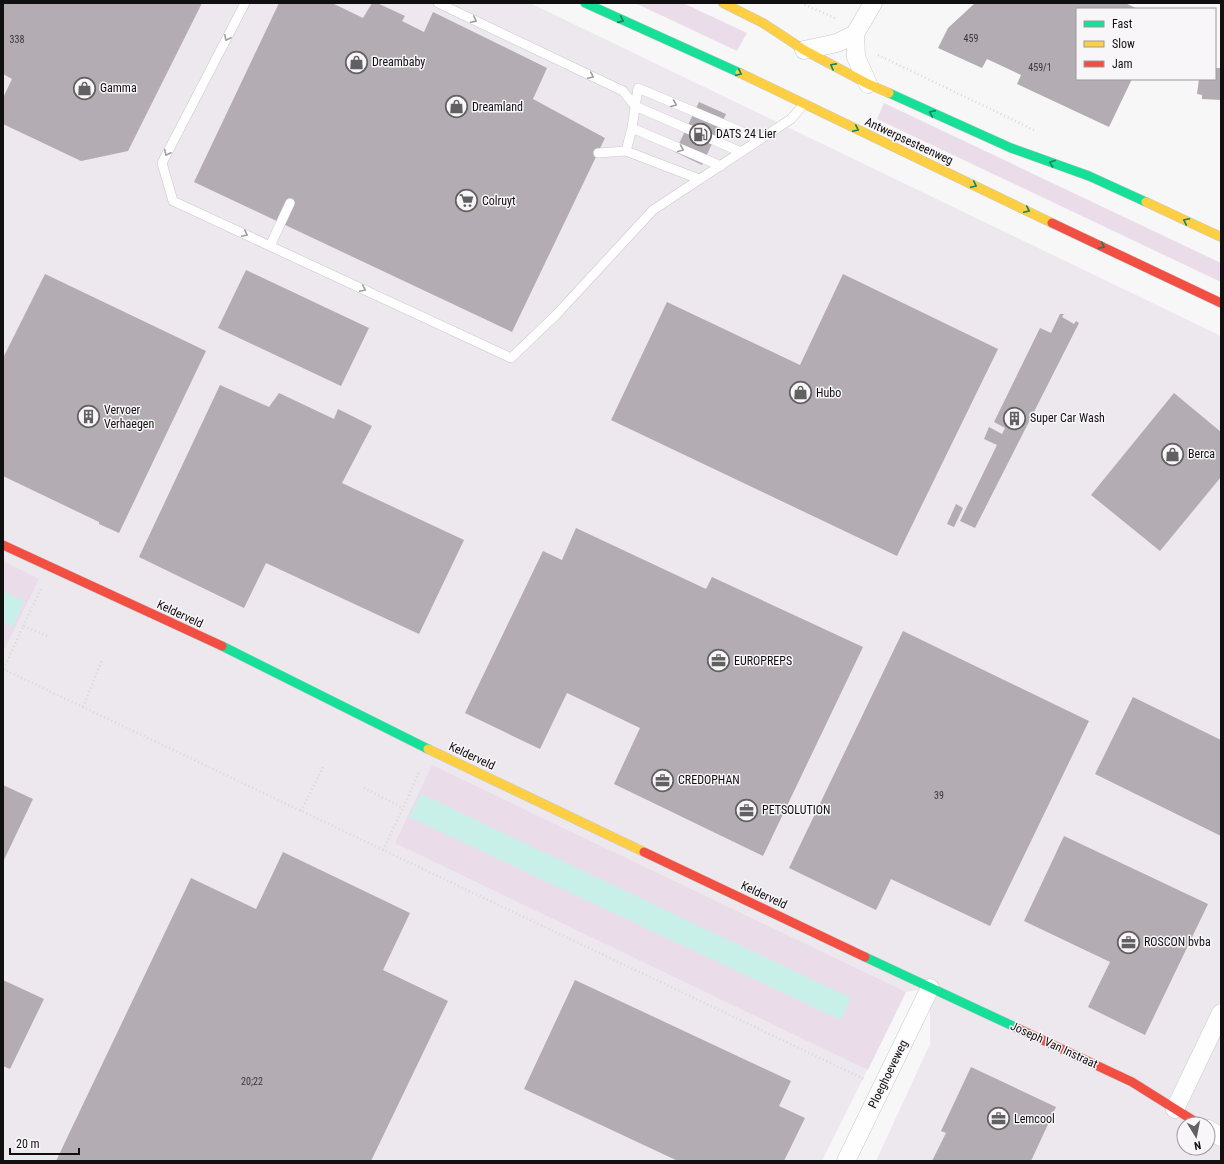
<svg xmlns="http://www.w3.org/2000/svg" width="1224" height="1164" font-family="'Roboto Condensed',sans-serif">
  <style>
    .built { fill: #ede8ed; fill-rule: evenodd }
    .green { fill: #ebdcea }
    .water { fill: #c8f0e9 }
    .building { fill: #b3acb3 }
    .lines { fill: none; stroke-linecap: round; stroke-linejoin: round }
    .lane-casing { stroke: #c8c8c8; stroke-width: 10 }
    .street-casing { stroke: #c8c8c8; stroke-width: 19 }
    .fast-casing { stroke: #c8c8c8; stroke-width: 10 }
    .slow-casing { stroke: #c8c8c8; stroke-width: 10 }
    .jam-casing { stroke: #c8c8c8; stroke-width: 10 }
    .path { stroke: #d9d8d9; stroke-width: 2.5; stroke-dasharray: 1 3; stroke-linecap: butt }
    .lane { stroke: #fefefe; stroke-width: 9 }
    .street { stroke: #fefefe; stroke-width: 18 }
    .fast { stroke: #16e098; stroke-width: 9 }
    .slow { stroke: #ffcf43; stroke-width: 9 }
    .jam { stroke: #f24e42; stroke-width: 9 }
    .oneway { stroke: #9f9f9f }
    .oneway2 { stroke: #14825b }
    .labels { text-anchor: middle; stroke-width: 3; stroke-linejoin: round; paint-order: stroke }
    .number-label { font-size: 10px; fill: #3a3739 }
    .poi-label { font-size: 12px; fill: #111010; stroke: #f9f6f9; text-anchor: start }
    .street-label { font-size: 12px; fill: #111010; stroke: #f9f6f9 }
  </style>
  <rect width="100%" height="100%" fill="#f8f7f8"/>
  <path class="built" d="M 3,3 L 530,3 L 1221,336 L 1221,1161 L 876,1161 L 930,1044 L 930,988 L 906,992 L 822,1161 L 3,1161 ZM 1184,1124 L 1208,1124 L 1208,1148 L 1184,1148 Z"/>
  <path class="green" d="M 635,3 L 683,3 L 747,33 L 737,51 Z
    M 884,103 L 1221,263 L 1221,282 L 877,119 Z
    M 3,561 L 39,579 L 3,652 Z
    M 432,765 L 906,992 L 868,1070 L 395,843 Z"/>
  <path class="water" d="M 3,591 L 24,601 L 13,627 L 3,622 Z
    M 421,794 L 851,998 L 841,1020 L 409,817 Z"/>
  <path class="building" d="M 3,3 L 202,3 L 128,151 L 81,161 L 3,124 L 3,98 L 12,79 L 3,74 Z
    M 279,3 L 332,3 L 363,18 L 372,3 L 377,3 L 405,16 L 402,21 L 424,32 L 433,12 L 547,68 L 533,99 L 605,138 L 512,332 L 194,182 Z
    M 975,3 L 1125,3 L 1138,9 L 1077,9 L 1077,79 L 1132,79 L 1109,127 L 1017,84 L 1021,75 L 987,59 L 982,68 L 938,48 L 948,28 Z
    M 1215,68 L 1221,68 L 1221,100 L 1202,99 L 1202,95 L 1197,94 L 1199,79 L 1215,79 Z
    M 699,102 L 726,114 L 702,165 L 675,152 Z
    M 246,270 L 369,328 L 341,386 L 218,328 Z
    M 45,274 L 206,351 L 119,533 L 99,524 L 99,522 L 3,476 L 3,358 Z
    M 843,274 L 998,349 L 897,556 L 611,420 L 667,302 L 800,365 Z
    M 1060,314 L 1064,314 L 1062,317 L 1074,324 L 1076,321 L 1079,323 L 975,528 L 960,521 L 997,445 L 984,439 L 989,427 L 1002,434 L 1005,428 L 994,422 L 1040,328 L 1051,333 Z
    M 220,385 L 269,407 L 279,393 L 334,419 L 338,409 L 372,426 L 342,483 L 464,540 L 419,634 L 266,563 L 244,608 L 139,557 Z
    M 1174,393 L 1221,432 L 1221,477 L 1160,551 L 1091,495 Z
    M 956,504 L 963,508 L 954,527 L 947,524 Z
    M 576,528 L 706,589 L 712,577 L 863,647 L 763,856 L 614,784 L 640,728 L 567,693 L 540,749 L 465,713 L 543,551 L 562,560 Z
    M 903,631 L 1089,721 L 990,926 L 891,879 L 876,910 L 789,868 Z
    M 1133,697 L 1221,740 L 1221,836 L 1095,774 Z
    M 3,785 L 33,799 L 3,862 Z
    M 1064,836 L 1208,904 L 1145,1035 L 1088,1007 L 1110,962 L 1024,921 Z
    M 283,852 L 410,913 L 383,970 L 448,1001 L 371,1161 L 56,1161 L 191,878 L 256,909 Z
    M 3,980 L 44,999 L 10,1069 L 3,1066 Z
    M 575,980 L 791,1081 L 779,1106 L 805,1118 L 784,1161 L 678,1161 L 524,1089 Z
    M 971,1067 L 1056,1107 L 1031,1161 L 932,1161 L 946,1133 L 941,1131 Z"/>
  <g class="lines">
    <defs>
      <path id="lane" d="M 245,3 L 162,163 L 173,201 L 511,358 L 557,314 L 653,210 L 791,119 L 804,104
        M 438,3 L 623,91 L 635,106 L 741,152
        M 632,128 L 721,166
        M 626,151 L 632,128 L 638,88 L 759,139
        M 598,153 L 626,151 L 699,179
        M 270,246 L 290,203"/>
      <path id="street" d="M 804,50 L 837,43 L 855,34
        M 868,84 L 856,57 L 855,34 L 873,3
        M 1175,1109 L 1221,1013
        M 1208,1129 L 1221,1137
        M 846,1161 L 930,988"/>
      <path id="fast" d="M 585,3 L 740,73
        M 889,93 L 1011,148 L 1089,176 L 1146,202
        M 222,646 L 428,749
        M 865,957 L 1017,1028"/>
      <path id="slow" d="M 723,3 L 763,23 L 804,50 L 868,84 L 889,93
        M 740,73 L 1052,223
        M 1146,202 L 1221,237
        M 428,749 L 644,852"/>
      <path id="jam" d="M 1052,223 L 1221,303
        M 3,545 L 222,646
        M 644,852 L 865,957
        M 1017,1028 L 1132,1082 L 1199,1124"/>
    </defs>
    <use href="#lane" class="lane-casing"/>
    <use href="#street" class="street-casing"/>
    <use href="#fast" class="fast-casing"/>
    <use href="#slow" class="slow-casing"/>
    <use href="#jam" class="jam-casing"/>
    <path class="path" d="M 801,3 L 837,19
      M 878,55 L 1036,131
      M 23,626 L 42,587
      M 3,669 L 864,1079
      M 4,669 L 23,626 L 47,636
      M 83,707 L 102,660
      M 364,788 L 403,808
      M 301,811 L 323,767
      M 383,850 L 403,808 L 420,770"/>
    <use href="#lane" class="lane"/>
    <use href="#street" class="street"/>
    <use href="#fast" class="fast"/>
    <use href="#slow" class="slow"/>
    <use href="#jam" class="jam"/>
  </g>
  <defs><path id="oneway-chevron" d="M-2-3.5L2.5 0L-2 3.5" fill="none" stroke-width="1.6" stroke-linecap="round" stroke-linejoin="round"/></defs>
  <g class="oneway">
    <use href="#oneway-chevron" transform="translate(474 20) rotate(26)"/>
    <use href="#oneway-chevron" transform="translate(227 38) rotate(117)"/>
    <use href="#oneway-chevron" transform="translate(591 76) rotate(25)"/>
    <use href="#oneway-chevron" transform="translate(674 104) rotate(23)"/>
    <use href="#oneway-chevron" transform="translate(681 149) rotate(23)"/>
    <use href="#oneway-chevron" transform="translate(167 153) rotate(117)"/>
    <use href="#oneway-chevron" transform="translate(245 234) rotate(25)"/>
    <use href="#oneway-chevron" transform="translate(363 289) rotate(25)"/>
  </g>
  <g class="oneway2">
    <use href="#oneway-chevron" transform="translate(621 20) rotate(24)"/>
    <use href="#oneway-chevron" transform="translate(833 66) rotate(-152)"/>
    <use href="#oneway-chevron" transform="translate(739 73) rotate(25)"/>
    <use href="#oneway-chevron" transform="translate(932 113) rotate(-156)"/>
    <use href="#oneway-chevron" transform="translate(856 129) rotate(25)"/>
    <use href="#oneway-chevron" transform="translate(1052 163) rotate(-160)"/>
    <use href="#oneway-chevron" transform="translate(974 185) rotate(25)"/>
    <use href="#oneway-chevron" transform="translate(1027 210) rotate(25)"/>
    <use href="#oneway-chevron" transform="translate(1186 221) rotate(-155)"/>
    <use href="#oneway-chevron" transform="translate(1102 246) rotate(25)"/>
  </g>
  <defs>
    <symbol id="shop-ring" viewBox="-11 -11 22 22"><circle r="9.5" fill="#f9f6f9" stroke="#626161" stroke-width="1.5"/><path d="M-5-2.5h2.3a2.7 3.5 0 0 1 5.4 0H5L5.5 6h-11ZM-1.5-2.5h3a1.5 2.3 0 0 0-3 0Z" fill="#626161"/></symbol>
    <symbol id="fuel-ring" viewBox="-11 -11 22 22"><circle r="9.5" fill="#f9f6f9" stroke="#626161" stroke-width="1.5"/><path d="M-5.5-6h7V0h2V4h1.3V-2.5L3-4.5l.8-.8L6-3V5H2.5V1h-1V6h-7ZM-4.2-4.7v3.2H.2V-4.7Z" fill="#626161"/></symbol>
    <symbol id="supermarket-ring" viewBox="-11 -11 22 22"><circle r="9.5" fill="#f9f6f9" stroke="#626161" stroke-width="1.5"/><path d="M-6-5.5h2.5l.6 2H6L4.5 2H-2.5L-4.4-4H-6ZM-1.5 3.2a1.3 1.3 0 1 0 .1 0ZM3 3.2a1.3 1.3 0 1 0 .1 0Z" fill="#626161"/></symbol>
    <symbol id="building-ring" viewBox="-11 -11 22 22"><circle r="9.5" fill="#f9f6f9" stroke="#626161" stroke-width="1.5"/><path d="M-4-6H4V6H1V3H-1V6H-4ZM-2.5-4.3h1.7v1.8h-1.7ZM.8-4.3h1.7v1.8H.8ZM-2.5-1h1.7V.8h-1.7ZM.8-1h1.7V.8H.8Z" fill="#626161"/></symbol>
    <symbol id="office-ring" viewBox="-11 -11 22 22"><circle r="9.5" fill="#f9f6f9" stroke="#626161" stroke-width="1.5"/><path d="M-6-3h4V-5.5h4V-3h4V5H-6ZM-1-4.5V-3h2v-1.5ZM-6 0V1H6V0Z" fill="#626161"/></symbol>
  </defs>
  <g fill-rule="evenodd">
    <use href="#shop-ring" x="344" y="50" width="25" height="25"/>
    <use href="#shop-ring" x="72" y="76" width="25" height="25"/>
    <use href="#shop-ring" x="444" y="94" width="25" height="25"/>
    <use href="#fuel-ring" x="688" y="122" width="25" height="25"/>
    <use href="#supermarket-ring" x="454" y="188" width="25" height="25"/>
    <use href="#shop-ring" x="788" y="380" width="25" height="25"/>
    <use href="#building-ring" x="76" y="404" width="25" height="25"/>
    <use href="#building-ring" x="1002" y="406" width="25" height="25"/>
    <use href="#shop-ring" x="1160" y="442" width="25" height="25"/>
    <use href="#office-ring" x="706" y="648" width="25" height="25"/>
    <use href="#office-ring" x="650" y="768" width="25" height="25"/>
    <use href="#office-ring" x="734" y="798" width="25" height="25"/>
    <use href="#office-ring" x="1116" y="930" width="25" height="25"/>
    <use href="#office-ring" x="986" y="1106" width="25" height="25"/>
  </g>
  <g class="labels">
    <g class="number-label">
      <text x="971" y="42">459</text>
      <text x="17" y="43">338</text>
      <text x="1040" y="71">459/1</text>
      <text x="939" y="799">39</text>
      <text x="252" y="1085">20;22</text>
    </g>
    <g class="poi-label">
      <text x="372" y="66">Dreambaby</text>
      <text x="100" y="92">Gamma</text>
      <text x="472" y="111">Dreamland</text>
      <text x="716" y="138">DATS 24 Lier</text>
      <text x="482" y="205">Colruyt</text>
      <text x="816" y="397">Hubo</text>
      <text x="104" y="414">Vervoer<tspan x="104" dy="14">Verhaegen</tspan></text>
      <text x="1030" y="422">Super Car Wash</text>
      <text x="1188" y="458">Berca</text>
      <text x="734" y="665">EUROPREPS</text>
      <text x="678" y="784">CREDOPHAN</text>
      <text x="762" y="814">PETSOLUTION</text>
      <text x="1144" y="946">ROSCON bvba</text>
      <text x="1014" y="1123">Lemcool</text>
    </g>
    <g class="street-label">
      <text transform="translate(909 141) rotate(25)" y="4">Antwerpsesteenweg</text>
      <text transform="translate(180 614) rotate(25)" y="4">Kelderveld</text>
      <text transform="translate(472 756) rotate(25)" y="4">Kelderveld</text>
      <text transform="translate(764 895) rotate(25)" y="4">Kelderveld</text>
      <text transform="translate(1054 1045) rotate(25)" y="4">Joseph Van Instraat</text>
      <text transform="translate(888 1074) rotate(-64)" y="4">Ploeghoeveweg</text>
    </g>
  </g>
  <rect width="1224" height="1164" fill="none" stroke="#111010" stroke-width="8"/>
  <rect x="1076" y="8" width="140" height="72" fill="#f9f6f9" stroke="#9c9a9c"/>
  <rect x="1084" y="21" width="20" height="6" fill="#16e098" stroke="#9c9a9c"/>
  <text x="1112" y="28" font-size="12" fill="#111010">Fast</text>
  <rect x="1084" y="41" width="20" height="6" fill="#ffcf43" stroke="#9c9a9c"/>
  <text x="1112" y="48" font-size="12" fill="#111010">Slow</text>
  <rect x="1084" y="61" width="20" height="6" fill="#f24e42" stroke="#9c9a9c"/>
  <text x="1112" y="68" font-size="12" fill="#111010">Jam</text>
  <g transform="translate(1196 1136) rotate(170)"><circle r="19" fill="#f9f6f9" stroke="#9c9a9c"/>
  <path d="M0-3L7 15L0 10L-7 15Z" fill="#626161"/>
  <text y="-6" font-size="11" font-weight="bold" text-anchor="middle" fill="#111010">N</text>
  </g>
  <path d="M10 1148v6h69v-6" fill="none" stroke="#111010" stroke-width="2"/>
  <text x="16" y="1148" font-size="12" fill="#111010" stroke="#f9f6f9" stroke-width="3" paint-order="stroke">20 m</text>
</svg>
